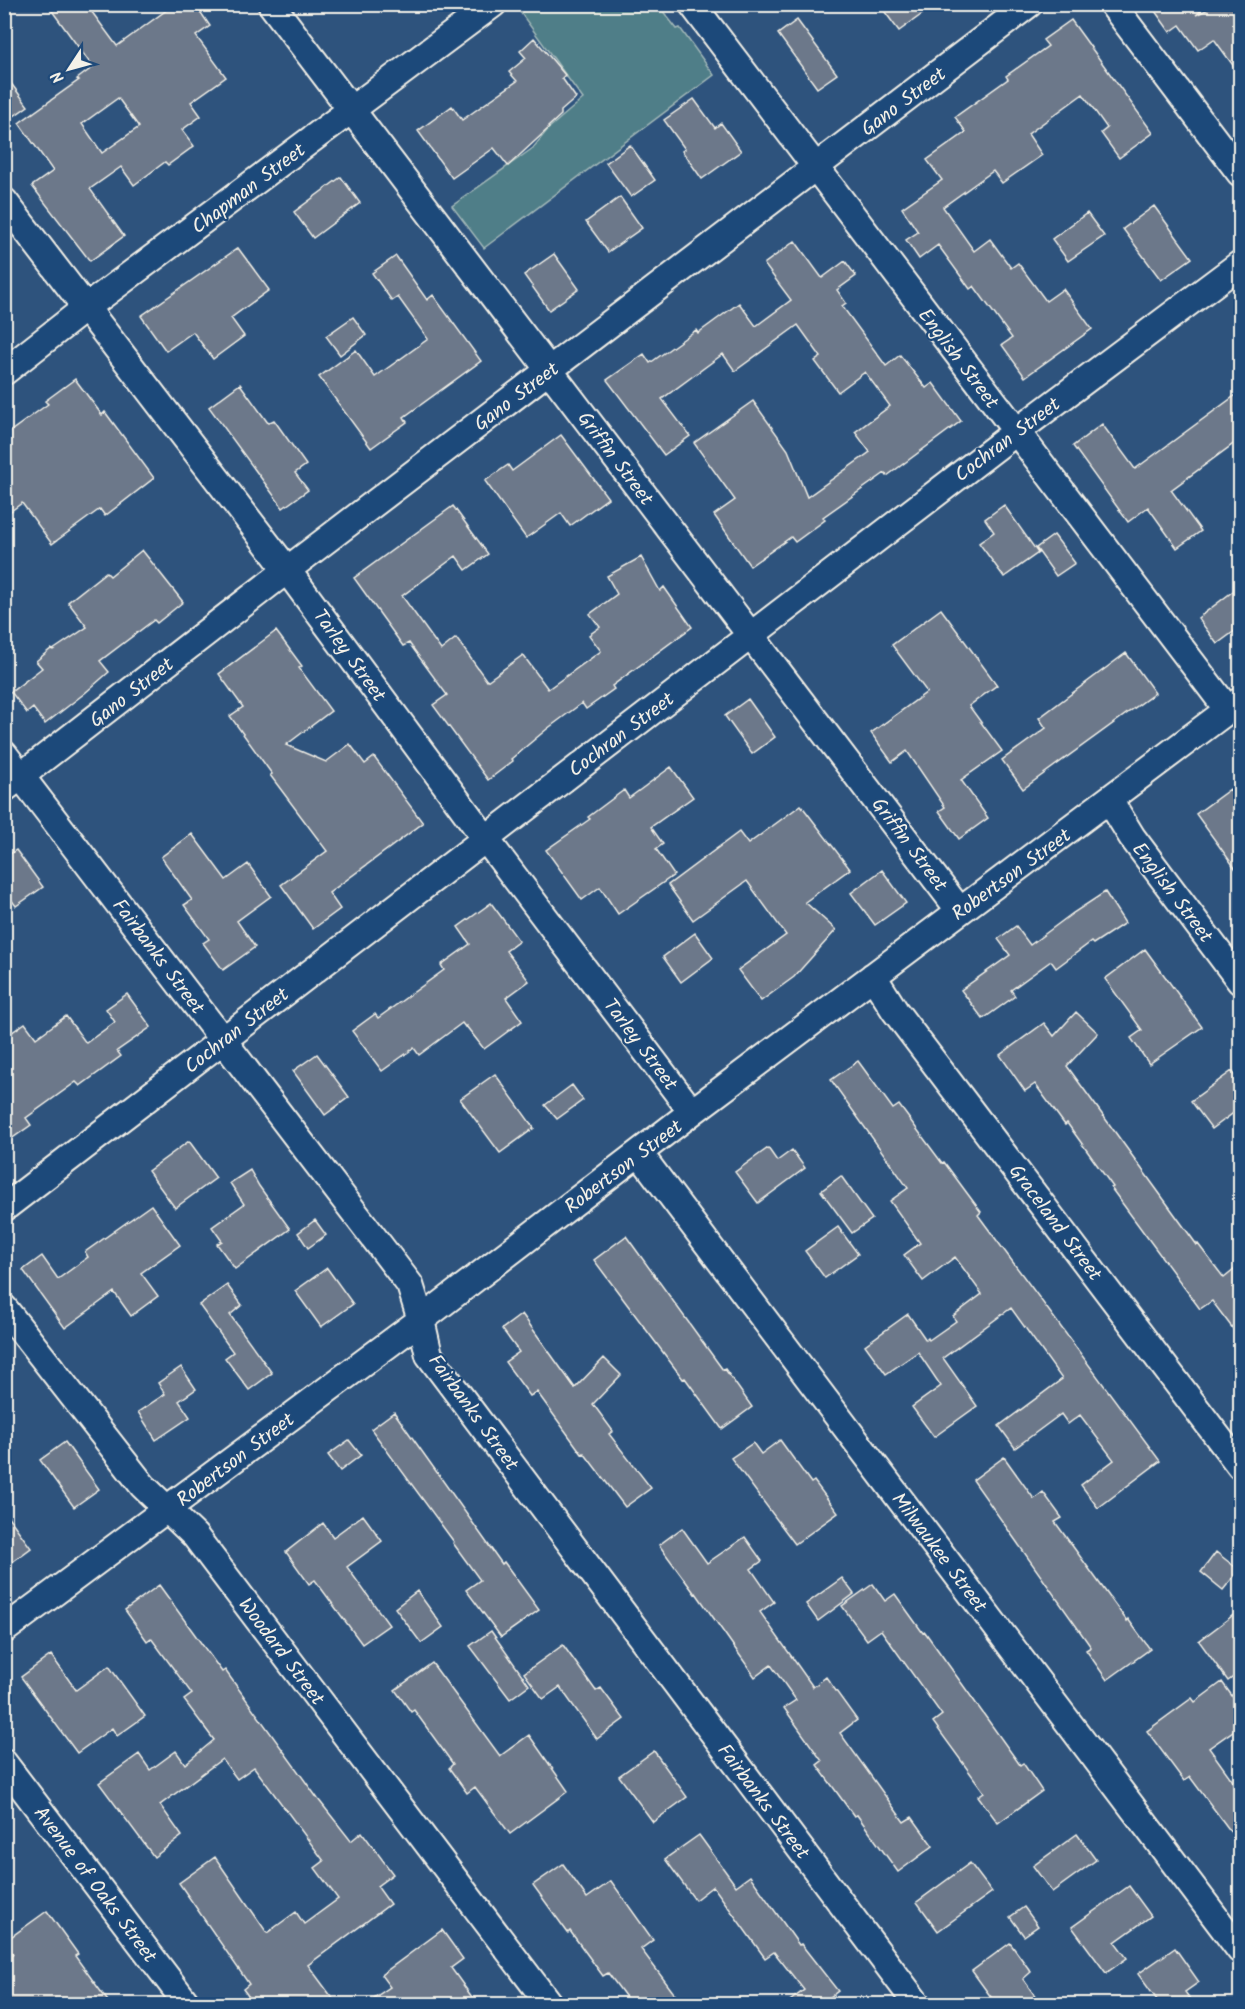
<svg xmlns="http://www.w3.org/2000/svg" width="1245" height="2009" font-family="Kalam,sans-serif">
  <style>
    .green { fill: #4f7e88; stroke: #a2b8b8; stroke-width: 1.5 }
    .building { fill: #6c788a; stroke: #f4f1e8; stroke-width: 1.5; fill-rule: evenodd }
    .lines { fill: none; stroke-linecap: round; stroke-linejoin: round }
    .minor-casing { stroke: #f4f1e8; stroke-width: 30 }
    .minor { stroke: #1f4a7a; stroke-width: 26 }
    .labels { text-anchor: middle; stroke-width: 4.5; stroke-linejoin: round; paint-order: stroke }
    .street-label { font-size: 20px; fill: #f4f1e8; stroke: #1f4a7a }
  </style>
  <rect width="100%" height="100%" fill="#2e537d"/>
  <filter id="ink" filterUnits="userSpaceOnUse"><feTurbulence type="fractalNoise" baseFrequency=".0167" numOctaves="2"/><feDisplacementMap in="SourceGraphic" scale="12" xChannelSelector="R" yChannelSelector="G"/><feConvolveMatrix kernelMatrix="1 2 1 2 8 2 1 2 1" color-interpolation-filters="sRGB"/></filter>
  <g filter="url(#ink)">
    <path class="green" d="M 530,5 L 658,5 L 677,29 L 680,28 L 714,75 L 484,248 L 452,206 L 533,148 L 549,128 L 583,99 L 520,12 Z"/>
    <path class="building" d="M 47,4 L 86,4 L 117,46 L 175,4 L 195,4 L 210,26 L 196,36 L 226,77 L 191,102 L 201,116 L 182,130 L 194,146 L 168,165 L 165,162 L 134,185 L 121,167 L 90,189 L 124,236 L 90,261 L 32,186 L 53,171 L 19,123 L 79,80 L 77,79 L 93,67 ZM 118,98 L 139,127 L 102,153 L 82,124 Z
      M 879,4 L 936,4 L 899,31 Z
      M 1150,4 L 1208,4 L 1196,15 L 1218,4 L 1240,4 L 1240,75 L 1214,39 L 1198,50 L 1180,25 L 1170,32 Z
      M 797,20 L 837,74 L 817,88 L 778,34 Z
      M 1071,20 L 1153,133 L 1119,158 L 1101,133 L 1107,128 L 1083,94 L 1028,134 L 1042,155 L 1002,183 L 993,171 L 943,207 L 974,251 L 990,239 L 1011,268 L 1018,263 L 1046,301 L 1063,289 L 1092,329 L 1025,377 L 1002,345 L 1012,338 L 974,286 L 970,289 L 938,245 L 919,259 L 906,240 L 918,232 L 902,208 L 942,180 L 927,160 L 966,132 L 955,117 L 1008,79 L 1006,76 L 1048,46 L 1043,40 Z
      M 534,38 L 565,75 L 562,78 L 576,98 L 561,111 L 561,115 L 548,127 L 549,128 L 508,166 L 494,148 L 452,178 L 418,131 L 452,106 L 462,120 L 517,81 L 509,72 L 526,58 L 520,51 Z
      M 4,74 L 28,106 L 4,123 Z
      M 694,99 L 715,128 L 721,123 L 741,151 L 702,179 L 682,151 L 685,149 L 664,120 Z
      M 630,145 L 655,180 L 631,197 L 606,163 Z
      M 341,177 L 360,203 L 313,238 L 294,212 Z
      M 620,197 L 642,228 L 608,252 L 586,222 Z
      M 1154,206 L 1192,258 L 1161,280 L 1123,229 Z
      M 1087,213 L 1104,236 L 1068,261 L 1052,239 Z
      M 795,241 L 822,278 L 845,261 L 856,276 L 837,290 L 846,303 L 842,306 L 886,366 L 900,355 L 926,388 L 933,383 L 961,421 L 887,476 L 885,473 L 823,517 L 825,520 L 795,542 L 791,537 L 750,566 L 714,515 L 735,500 L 694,443 L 753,401 L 788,450 L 807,497 L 870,452 L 855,432 L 890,406 L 865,372 L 838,392 L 815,361 L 821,357 L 798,325 L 735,371 L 723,354 L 662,399 L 690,436 L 664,455 L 607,380 L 644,354 L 650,363 L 696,330 L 698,333 L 739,303 L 756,326 L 791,300 L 764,264 Z
      M 238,248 L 269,290 L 231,318 L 244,336 L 213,359 L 193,332 L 166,351 L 141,316 Z
      M 554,254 L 579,289 L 549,310 L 524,275 Z
      M 396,256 L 427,300 L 433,295 L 481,361 L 404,417 L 407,422 L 371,448 L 319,377 L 356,350 L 375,377 L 428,339 L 398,297 L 392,301 L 372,273 Z
      M 353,317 L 366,335 L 340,355 L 326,336 Z
      M 75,379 L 102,415 L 105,412 L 154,478 L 105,516 L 100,509 L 52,544 L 22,503 L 4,516 L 4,436 L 48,404 L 45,401 Z
      M 240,384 L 268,423 L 274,420 L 306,465 L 295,473 L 308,490 L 283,508 L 209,407 Z
      M 1240,392 L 1240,439 L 1171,490 L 1201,531 L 1177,548 L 1148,507 L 1128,522 L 1073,446 L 1102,424 L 1135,469 Z
      M 561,435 L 608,498 L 570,526 L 561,513 L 526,538 L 485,481 L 508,465 L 512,471 Z
      M 1004,505 L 1038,553 L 1004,577 L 979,543 L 994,532 L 985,519 Z
      M 453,506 L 488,554 L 466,570 L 456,556 L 402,596 L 441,650 L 456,638 L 487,681 L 523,655 L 548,689 L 601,651 L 589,635 L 600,627 L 590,614 L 617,594 L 607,576 L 641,557 L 660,591 L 664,587 L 692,627 L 612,686 L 614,689 L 586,709 L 582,703 L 547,729 L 511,759 L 513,761 L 488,780 L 433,705 L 447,695 L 409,643 L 403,646 L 354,578 Z
      M 1054,535 L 1075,563 L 1056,576 L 1036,548 Z
      M 142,550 L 183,602 L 157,623 L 154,620 L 100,661 L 109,672 L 85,693 L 45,724 L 33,708 L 27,713 L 11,692 L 42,668 L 36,661 L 51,649 L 53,650 L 87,627 L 68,602 L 106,572 L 110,576 Z
      M 1240,586 L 1240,627 L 1217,644 L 1198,618 Z
      M 941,609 L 997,685 L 969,706 L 1002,751 L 961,780 L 988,818 L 959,839 L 939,811 L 945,807 L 907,751 L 892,762 L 871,733 L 927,692 L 892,645 Z
      M 276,631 L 302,666 L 299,668 L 331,711 L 286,745 L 326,762 L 350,744 L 365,764 L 374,757 L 423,823 L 329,893 L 340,909 L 313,929 L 281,885 L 327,851 L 270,775 L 272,774 L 230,716 L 243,707 L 219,674 Z
      M 1126,653 L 1155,693 L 1023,789 L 1002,760 L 1046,728 L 1039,718 Z
      M 748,699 L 775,737 L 752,754 L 725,716 Z
      M 671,767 L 693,797 L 651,827 L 663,844 L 656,849 L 674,875 L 618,914 L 600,887 L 582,900 L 546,850 L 590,819 L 588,817 L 624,790 L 629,798 Z
      M 1230,789 L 1240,804 L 1240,875 L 1196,814 Z
      M 801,805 L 850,869 L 805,902 L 836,930 L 794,977 L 761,1001 L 738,970 L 786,935 L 747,881 L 693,920 L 668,885 L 739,832 L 748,844 Z
      M 192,834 L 226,880 L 248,864 L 271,896 L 237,921 L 255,947 L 223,970 L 203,943 L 209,939 L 184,905 L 192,900 L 161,857 Z
      M 16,850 L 43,887 L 16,906 L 4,890 L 4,858 Z
      M 882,870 L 906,903 L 875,925 L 851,893 Z
      M 1105,892 L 1125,923 L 1093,944 L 1091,942 L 1056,968 L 1051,961 L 1011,990 L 1015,996 L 983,1019 L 961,990 L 1010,955 L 998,939 L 1016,926 L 1030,945 L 1073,913 Z
      M 491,903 L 519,941 L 506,951 L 529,981 L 506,998 L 522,1021 L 484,1049 L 466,1026 L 465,1027 L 462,1023 L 419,1055 L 414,1048 L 382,1071 L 352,1031 L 375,1014 L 378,1018 L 444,970 L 441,965 L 470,944 L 458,927 Z
      M 695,933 L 713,958 L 681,982 L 663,957 Z
      M 1145,949 L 1202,1027 L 1149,1064 L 1131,1038 L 1142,1030 L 1105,979 Z
      M 127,994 L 151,1027 L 117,1051 L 121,1056 L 80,1086 L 76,1082 L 26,1118 L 31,1125 L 4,1144 L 4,1038 L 25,1023 L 36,1038 L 66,1016 L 86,1043 L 115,1022 L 106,1009 Z
      M 1076,1012 L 1098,1033 L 1067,1066 L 1197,1245 L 1198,1244 L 1224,1278 L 1240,1265 L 1240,1338 L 1212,1301 L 1200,1309 L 1111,1188 L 1113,1187 L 1067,1123 L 1065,1125 L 1035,1084 L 1025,1091 L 1000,1055 L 1044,1023 L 1054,1036 Z
      M 317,1054 L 349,1097 L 325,1115 L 293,1071 Z
      M 858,1061 L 893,1109 L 899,1105 L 942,1163 L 944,1162 L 981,1212 L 978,1215 L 1160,1461 L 1098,1508 L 1081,1485 L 1114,1460 L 1080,1415 L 1068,1424 L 1061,1414 L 1015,1448 L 999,1426 L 1062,1379 L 1011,1308 L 943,1358 L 977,1406 L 934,1437 L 912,1407 L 941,1386 L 918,1352 L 886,1374 L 865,1345 L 908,1314 L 926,1340 L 928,1338 L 929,1340 L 956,1321 L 953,1316 L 982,1294 L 955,1257 L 923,1281 L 904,1255 L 920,1243 L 890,1201 L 908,1188 L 831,1080 Z
      M 1232,1071 L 1240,1082 L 1240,1108 L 1212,1129 L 1191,1101 Z
      M 495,1074 L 534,1128 L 500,1153 L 460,1099 Z
      M 572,1085 L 583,1100 L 557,1119 L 545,1105 Z
      M 189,1141 L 216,1178 L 175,1208 L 148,1171 Z
      M 768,1148 L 777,1161 L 792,1150 L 805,1168 L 758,1203 L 735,1172 Z
      M 250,1170 L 259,1186 L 290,1229 L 235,1269 L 217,1244 L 222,1241 L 212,1227 L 244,1204 L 230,1183 Z
      M 841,1176 L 872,1219 L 852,1233 L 821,1191 Z
      M 151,1205 L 180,1245 L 141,1273 L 158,1296 L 131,1316 L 114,1292 L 65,1328 L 23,1270 L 42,1256 L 58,1279 L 88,1257 L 85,1252 Z
      M 315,1220 L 326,1235 L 308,1248 L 298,1233 Z
      M 838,1227 L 858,1254 L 825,1278 L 805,1251 Z
      M 626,1236 L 723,1370 L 725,1369 L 752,1407 L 722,1429 L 685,1378 L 683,1379 L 594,1260 Z
      M 327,1268 L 353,1304 L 321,1327 L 295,1291 Z
      M 227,1285 L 242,1305 L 230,1315 L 272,1373 L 249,1390 L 225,1358 L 233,1352 L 199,1305 Z
      M 522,1314 L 575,1388 L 604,1358 L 621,1375 L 593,1404 L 613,1431 L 609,1434 L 651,1488 L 625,1507 L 584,1453 L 582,1454 L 537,1392 L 530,1396 L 505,1362 L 519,1352 L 502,1329 Z
      M 181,1367 L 196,1389 L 179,1401 L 190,1417 L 156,1440 L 138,1412 L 165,1394 L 158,1383 Z
      M 394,1412 L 502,1564 L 504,1562 L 539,1610 L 501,1637 L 466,1590 L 480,1580 L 453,1543 L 454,1542 L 371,1429 Z
      M 349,1440 L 361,1455 L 340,1471 L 328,1455 Z
      M 780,1440 L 811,1483 L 814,1481 L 838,1513 L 795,1544 L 731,1458 L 753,1443 L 761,1454 Z
      M 65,1442 L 99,1489 L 74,1507 L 40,1460 Z
      M 1004,1457 L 1034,1499 L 1043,1492 L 1062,1518 L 1055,1522 L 1127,1621 L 1128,1619 L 1150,1649 L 1107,1680 L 1086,1650 L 1091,1647 L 973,1480 Z
      M 4,1511 L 31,1548 L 4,1568 Z
      M 363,1515 L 382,1541 L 347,1567 L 389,1625 L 362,1644 L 315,1580 L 309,1584 L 286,1552 L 323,1523 L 333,1537 Z
      M 682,1528 L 707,1563 L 745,1537 L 762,1561 L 751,1569 L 774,1602 L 760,1612 L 813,1687 L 826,1677 L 857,1720 L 840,1733 L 904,1822 L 912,1817 L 933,1846 L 898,1872 L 857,1815 L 854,1816 L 817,1765 L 822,1761 L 784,1708 L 796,1700 L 771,1665 L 755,1677 L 696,1593 L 695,1594 L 659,1545 Z
      M 1216,1552 L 1239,1570 L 1223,1590 L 1201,1572 Z
      M 842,1578 L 854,1594 L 818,1621 L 806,1604 Z
      M 873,1584 L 885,1601 L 895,1594 L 923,1633 L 925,1632 L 1020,1765 L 1023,1763 L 1042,1791 L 998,1823 L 978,1796 L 984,1792 L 933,1722 L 942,1715 L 881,1630 L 867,1640 L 842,1606 Z
      M 159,1585 L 222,1672 L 225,1670 L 318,1799 L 351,1841 L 362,1832 L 393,1874 L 377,1886 L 390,1904 L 308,1965 L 337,2004 L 254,2004 L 243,1989 L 249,1984 L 179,1883 L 215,1857 L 267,1933 L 296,1912 L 304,1924 L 338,1899 L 315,1868 L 324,1861 L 254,1767 L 237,1779 L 222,1759 L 160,1805 L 182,1836 L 154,1857 L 99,1783 L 139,1754 L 150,1770 L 176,1751 L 185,1764 L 214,1740 L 184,1700 L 192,1694 L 151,1638 L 147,1641 L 125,1610 Z
      M 417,1591 L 443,1627 L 421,1643 L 395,1608 Z
      M 1240,1610 L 1240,1672 L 1228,1681 L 1199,1641 Z
      M 491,1631 L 529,1685 L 510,1699 L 470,1646 Z
      M 563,1645 L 596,1691 L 601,1688 L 624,1719 L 597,1739 L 560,1687 L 543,1699 L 524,1673 Z
      M 51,1655 L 76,1690 L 109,1666 L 145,1716 L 117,1736 L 112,1728 L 77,1753 L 21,1677 Z
      M 432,1663 L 500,1756 L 529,1735 L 568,1791 L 510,1834 L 475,1787 L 467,1793 L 449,1768 L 453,1764 L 414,1710 L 411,1712 L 395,1690 Z
      M 1222,1682 L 1240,1707 L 1240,1726 L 1209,1748 L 1240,1791 L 1240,1844 L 1190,1777 L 1184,1781 L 1147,1731 L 1192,1698 L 1195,1702 Z
      M 654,1751 L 687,1797 L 653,1822 L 619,1776 Z
      M 1077,1834 L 1096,1860 L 1052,1892 L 1033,1866 Z
      M 699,1835 L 736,1886 L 750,1876 L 799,1945 L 801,1944 L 838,1991 L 821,2004 L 786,2004 L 804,1990 L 774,1952 L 765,1958 L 713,1886 L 695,1900 L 665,1859 Z
      M 970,1863 L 992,1892 L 938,1931 L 917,1902 Z
      M 563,1864 L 587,1898 L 611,1881 L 653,1940 L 641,1949 L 682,2004 L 631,2004 L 608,1973 L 603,1976 L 570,1931 L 568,1933 L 533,1885 Z
      M 1129,1886 L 1151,1916 L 1115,1942 L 1127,1958 L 1106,1973 L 1072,1927 Z
      M 1024,1907 L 1038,1926 L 1024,1936 L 1010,1917 Z
      M 47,1911 L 78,1954 L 75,1956 L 110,2004 L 13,2004 L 4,1993 L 4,1960 L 13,1954 L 4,1942 Z
      M 442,1930 L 463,1959 L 451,1968 L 477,2004 L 365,2004 L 390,1987 L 381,1975 Z
      M 1010,1943 L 1031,1972 L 1023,1979 L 1041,2004 L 996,2004 L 972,1971 Z
      M 1175,1948 L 1199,1982 L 1185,1992 L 1194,2004 L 1160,2004 L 1138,1974 Z"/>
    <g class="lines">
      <defs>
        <path id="minor" d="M 271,4 L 960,911
          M 692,4 L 1228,710
          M 1112,4 L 1240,173
          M 4,201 L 287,570 L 485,838 L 692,1112
          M 4,372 L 87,307 L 493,4
          M 4,754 L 410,1285 L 421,1320 L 429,1355 L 917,2004
          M 4,789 L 287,570 L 1029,4
          M 1110,801 L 1132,837 L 1240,981
          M 873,976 L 895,1011 L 1240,1466
          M 639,1153 L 1240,1950
          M 4,1208 L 1016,432 L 1240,264
          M 4,1308 L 143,1486 L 195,1536 L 549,2004
          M 4,1630 L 421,1320 L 692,1112 L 1240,701
          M 4,1763 L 187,2004"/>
      </defs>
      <use href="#minor" class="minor-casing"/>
      <use href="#minor" class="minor"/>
    </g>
  </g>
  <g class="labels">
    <g class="street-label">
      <text transform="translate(903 101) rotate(-37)" y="7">Gano Street</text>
      <text transform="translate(248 188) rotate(-37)" y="7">Chapman Street</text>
      <text transform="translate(959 358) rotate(53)" y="7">English Street</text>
      <text transform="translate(516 396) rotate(-37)" y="7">Gano Street</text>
      <text transform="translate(1007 439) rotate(-37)" y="7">Cochran Street</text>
      <text transform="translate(616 458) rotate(53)" y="7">Griffin Street</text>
      <text transform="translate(350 655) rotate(54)" y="7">Tarley Street</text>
      <text transform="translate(131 692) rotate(-38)" y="7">Gano Street</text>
      <text transform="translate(621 734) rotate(-37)" y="7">Cochran Street</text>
      <text transform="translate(910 844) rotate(53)" y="7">Griffin Street</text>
      <text transform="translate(1011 874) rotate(-36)" y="7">Robertson Street</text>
      <text transform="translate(1173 892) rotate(53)" y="7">English Street</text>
      <text transform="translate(159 956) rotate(53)" y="7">Fairbanks Street</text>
      <text transform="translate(236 1030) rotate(-38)" y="7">Cochran Street</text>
      <text transform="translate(641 1044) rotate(53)" y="7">Tarley Street</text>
      <text transform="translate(623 1166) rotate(-37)" y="7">Robertson Street</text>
      <text transform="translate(1056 1222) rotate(53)" y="7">Graceland Street</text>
      <text transform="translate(474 1412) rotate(54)" y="7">Fairbanks Street</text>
      <text transform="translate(235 1459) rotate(-37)" y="7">Robertson Street</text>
      <text transform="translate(940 1552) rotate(53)" y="7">Milwaukee Street</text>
      <text transform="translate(282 1651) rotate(53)" y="7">Woodard Street</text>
      <text transform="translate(764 1801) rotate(53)" y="7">Fairbanks Street</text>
      <text transform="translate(96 1884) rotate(53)" y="7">Avenue of Oaks Street</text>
    </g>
  </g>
  <rect width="1245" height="2009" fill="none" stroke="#1f4a7a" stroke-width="24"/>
  <rect x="12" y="12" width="1221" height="1985" fill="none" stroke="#f4f1e8" stroke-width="2" filter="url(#ink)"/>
  <g transform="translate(69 69) rotate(234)" stroke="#1f4a7a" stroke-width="4.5" paint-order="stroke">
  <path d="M0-4.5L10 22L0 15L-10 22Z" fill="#f4f1e8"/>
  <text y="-9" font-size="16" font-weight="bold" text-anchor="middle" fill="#f4f1e8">N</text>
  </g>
</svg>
